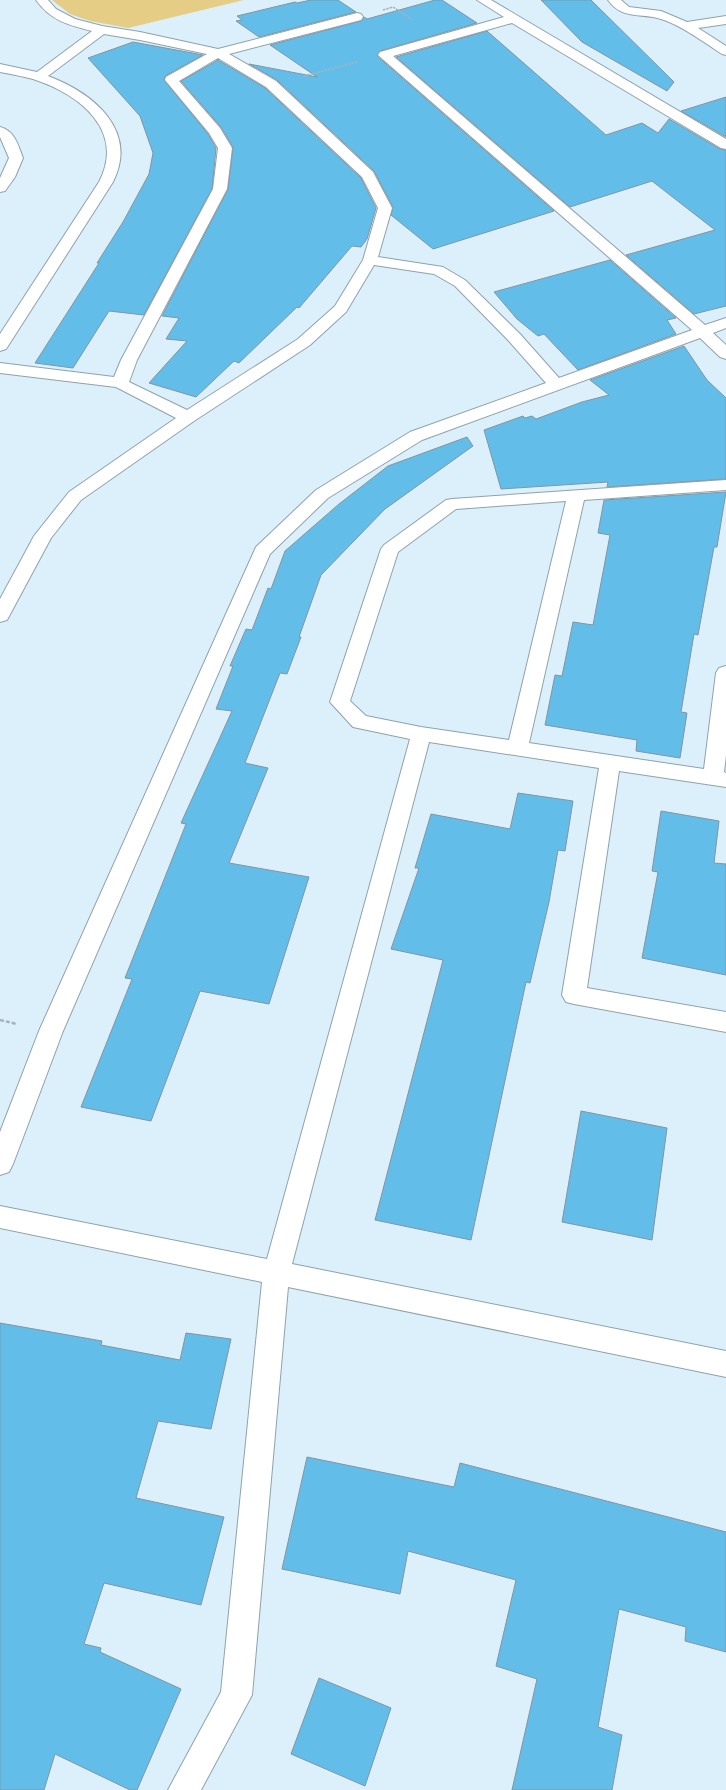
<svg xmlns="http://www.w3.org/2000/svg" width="726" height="1790" font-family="'Exo 2',sans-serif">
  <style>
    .green { fill: #e5cd85 }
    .building { fill: #63bde9; stroke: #8295a0 }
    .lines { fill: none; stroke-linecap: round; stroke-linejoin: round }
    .minor-casing { stroke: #8fa2ac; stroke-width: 2 }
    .path-far1 { stroke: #a3b4bd; stroke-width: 1.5; stroke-dasharray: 2.5 1; stroke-linecap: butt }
    .path { stroke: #a3b4bd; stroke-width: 2.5; stroke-dasharray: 4 2; stroke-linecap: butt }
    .minor { fill: #fff; fill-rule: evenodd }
  </style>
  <rect width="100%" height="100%" fill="#dbf0fb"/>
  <path class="green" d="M 52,0 L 244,0 L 128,28 L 90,21 L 70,14 Z"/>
  <path class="building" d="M 311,0 L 338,0 L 356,12 L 259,37 L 236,21 L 242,20 L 237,16 L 295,2 L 297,3 Z
    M 435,0 L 442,0 L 477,23 L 380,51 L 377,56 L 554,211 L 433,249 L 391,215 L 393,207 L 374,171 L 277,80 L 249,64 L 317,77 L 270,45 L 361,21 L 364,17 L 367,19 Z
    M 541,0 L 591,0 L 674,82 L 667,91 L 582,42 Z
    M 487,31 L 606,135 L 642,123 L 658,133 L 669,119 L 720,149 L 726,150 L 726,306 L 694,314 L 626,255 L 715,230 L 652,181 L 570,207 L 396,57 Z
    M 133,42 L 203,55 L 165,76 L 164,80 L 208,134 L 216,148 L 212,189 L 144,315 L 109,311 L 73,368 L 35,363 L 99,263 L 97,263 L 123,222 L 149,174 L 153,153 L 140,116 L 88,58 Z
    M 218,60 L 265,88 L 361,178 L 376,208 L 367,239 L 361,247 L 352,246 L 299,308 L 297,307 L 239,363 L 234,361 L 196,397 L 149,383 L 187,341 L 166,339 L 179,318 L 162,316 L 228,189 L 233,147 L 221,127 L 181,81 Z
    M 726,97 L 726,137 L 681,111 Z
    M 610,260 L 676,318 L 667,320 L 676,334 L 578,370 L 544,334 L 538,336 L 517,319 L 494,292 Z
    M 684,346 L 707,380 L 726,398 L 726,479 L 607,487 L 608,482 L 501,489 L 484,430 L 523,416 L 525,418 L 532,416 L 536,419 L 582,402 L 609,395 L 590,380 Z
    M 467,437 L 473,446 L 385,509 L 321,575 L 299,637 L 301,637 L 287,674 L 280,673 L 245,763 L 268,768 L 229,863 L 309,877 L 269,1004 L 200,991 L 151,1121 L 81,1107 L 132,979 L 125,978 L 186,824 L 181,823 L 232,711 L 216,709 L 233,666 L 230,666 L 246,629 L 252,630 L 268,588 L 271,589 L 285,551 L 339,504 L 388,466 Z
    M 726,492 L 717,547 L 714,547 L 698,635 L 694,634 L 681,712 L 687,713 L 680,758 L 636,751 L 637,740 L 545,725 L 555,675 L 562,676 L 573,622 L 593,625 L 610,535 L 598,533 L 604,500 Z
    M 518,793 L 573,801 L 565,851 L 558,850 L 549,902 L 530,983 L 526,982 L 471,1240 L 375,1220 L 443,960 L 391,949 L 419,868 L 415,868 L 431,814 L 510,829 Z
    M 661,811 L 719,821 L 714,863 L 726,864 L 726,975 L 642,958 L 658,872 L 652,871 Z
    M 581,1111 L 667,1128 L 652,1240 L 562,1222 Z
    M 0,1323 L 102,1341 L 101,1345 L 180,1360 L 186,1333 L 231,1339 L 211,1429 L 158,1421 L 136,1498 L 224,1517 L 201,1605 L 104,1583 L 84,1644 L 101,1648 L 100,1652 L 181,1689 L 137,1790 L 130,1790 L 55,1754 L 44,1790 L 0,1790 Z
    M 307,1457 L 454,1487 L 460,1463 L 726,1532 L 726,1652 L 685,1641 L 686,1627 L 619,1609 L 598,1727 L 622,1735 L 612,1790 L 512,1790 L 537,1679 L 496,1666 L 516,1580 L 408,1551 L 400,1594 L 282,1569 Z
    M 319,1678 L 391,1708 L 365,1786 L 291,1754 Z"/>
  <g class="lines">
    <defs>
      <path id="minor" d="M 36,0 L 48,0 L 56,9 L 75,19 L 102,26 L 140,32 L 218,49 L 357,13 L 361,14 L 363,17 L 361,20 L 229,54 L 276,81 L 373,172 L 392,208 L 378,257 L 443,267 L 465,280 L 520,334 L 559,378 L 692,330 L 378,55 L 380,52 L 504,17 L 477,0 L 491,0 L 726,139 L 726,149 L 721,148 L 512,23 L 393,56 L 705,325 L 726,318 L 726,328 L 713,333 L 726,345 L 726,359 L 720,357 L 700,338 L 422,440 L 328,498 L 270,554 L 63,1031 L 13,1164 L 9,1172 L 0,1175 L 0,1132 L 39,1031 L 256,547 L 316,490 L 410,432 L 546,383 L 508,340 L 455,286 L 434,274 L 374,265 L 346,312 L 310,345 L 194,421 L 81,500 L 51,538 L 7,620 L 0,622 L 0,599 L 34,536 L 69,492 L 176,418 L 116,387 L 0,373 L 0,363 L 114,377 L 121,360 L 213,189 L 218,148 L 209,133 L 165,80 L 166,77 L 207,54 L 140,40 L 104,34 L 48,76 C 93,93 139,130 113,182 L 8,346 L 6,349 L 0,351 L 0,334 L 99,182 C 126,130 79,94 33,79 C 22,76 11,74 0,72 L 0,64 L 37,72 L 92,31 C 69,25 51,21 36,0 ZM 218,58 L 266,87 L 362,177 L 378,208 L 363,260 L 335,306 L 298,339 L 187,410 L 129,382 L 137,360 L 227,189 L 232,148 L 220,128 L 179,81 Z
        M 608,0 L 621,0 L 629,7 L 661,11 L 687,22 L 726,16 L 726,24 L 698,28 L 726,46 L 726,55 L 722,54 C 702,41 676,21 653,17 C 634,14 620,17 608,0 Z
        M 0,127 C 15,131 18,145 23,158 L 15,177 L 5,191 L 0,192 L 0,178 L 9,158 L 0,137 Z
        M 726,480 L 726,490 L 584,500 L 529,743 L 704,769 L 716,673 L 719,668 L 726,666 L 726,755 L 724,772 L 726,773 L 726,787 L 619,771 L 587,988 L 726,1012 L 726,1032 L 574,1004 L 566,1002 L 562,995 L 599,768 L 429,742 L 292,1264 L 726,1351 L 726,1377 L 288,1287 L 252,1695 L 201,1790 L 168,1790 L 221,1692 L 262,1282 L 0,1228 L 0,1206 L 267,1259 L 410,739 L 353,727 L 330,702 L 381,549 L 384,545 L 446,500 L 452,499 ZM 566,501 L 509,740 L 421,727 L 366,716 L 350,701 L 398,552 L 456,509 Z"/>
    </defs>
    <use href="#minor" class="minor-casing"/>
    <path class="path-far1" d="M 383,10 L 393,7 L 411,19
      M 304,76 L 357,62"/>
    <path class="path" d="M 0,1020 L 17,1024"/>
    <use href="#minor" class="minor"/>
  </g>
</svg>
